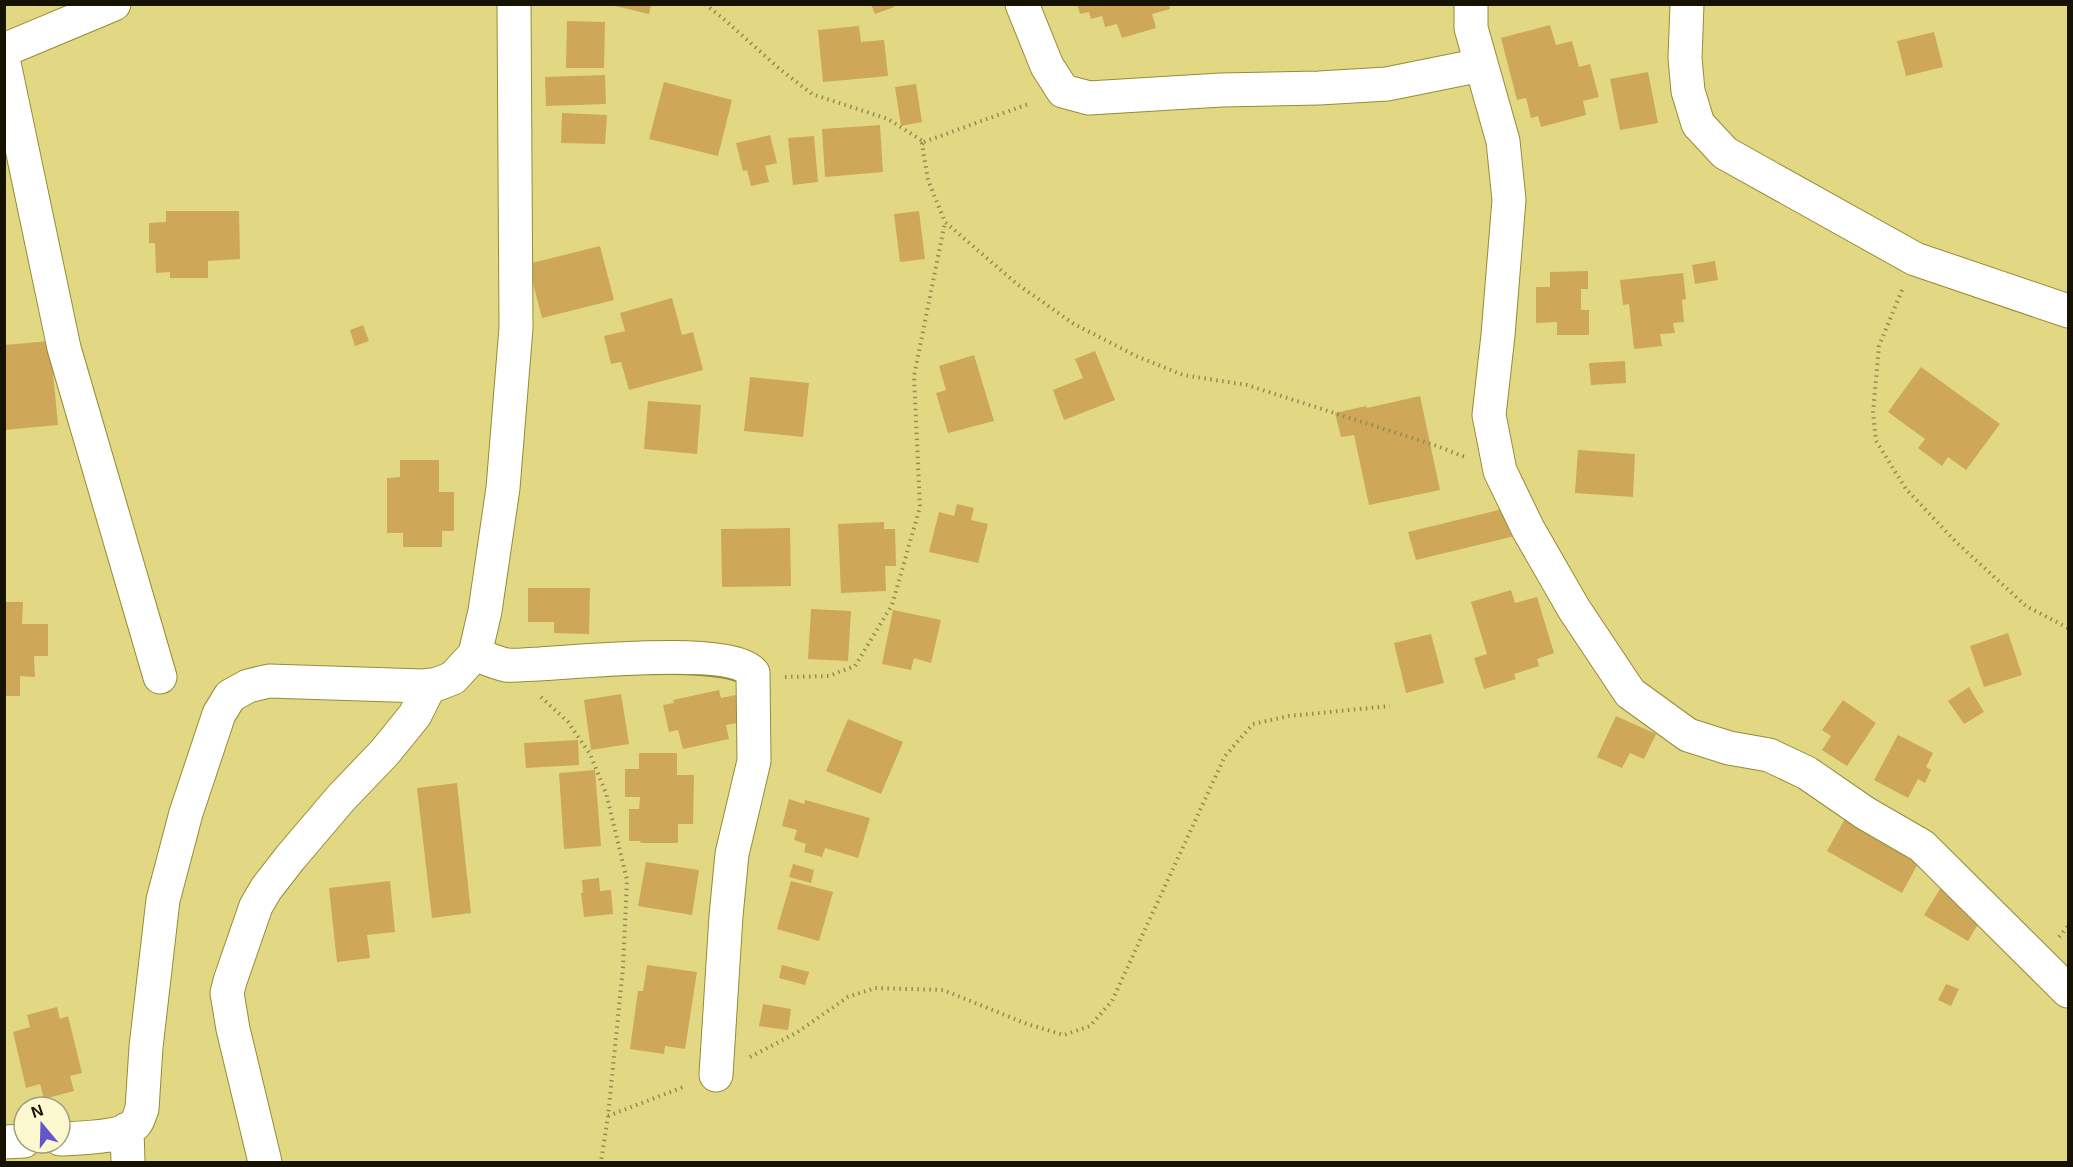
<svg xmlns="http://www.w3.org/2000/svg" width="2073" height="1167" font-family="Helvetica,sans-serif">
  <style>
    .building { fill: #cea759 }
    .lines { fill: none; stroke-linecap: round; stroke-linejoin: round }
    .street-casing { stroke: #968c36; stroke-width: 35 }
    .path { stroke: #938c51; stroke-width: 4; stroke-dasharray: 1.5 4.5; stroke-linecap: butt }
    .street { stroke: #fff; stroke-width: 33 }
  </style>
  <rect width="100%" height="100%" fill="#e2d883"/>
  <path class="building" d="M 607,4 L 651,4 L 649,14 Z
    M 871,4 L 893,4 L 894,7 L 875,14 Z
    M 1077,4 L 1169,4 L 1170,9 L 1152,14 L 1156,28 L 1122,38 L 1117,24 L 1105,27 L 1102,16 L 1091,19 L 1089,12 L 1080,14 Z
    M 567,21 L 605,22 L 604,68 L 566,68 Z
    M 1550,25 L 1556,45 L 1572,41 L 1579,67 L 1590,64 L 1599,97 L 1583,101 L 1586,115 L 1541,127 L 1538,116 L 1531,118 L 1526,98 L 1517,100 L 1501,38 Z
    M 859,26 L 861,42 L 884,40 L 888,76 L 823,82 L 818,30 Z
    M 1934,32 L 1943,67 L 1906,76 L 1897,41 Z
    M 1648,72 L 1658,123 L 1620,130 L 1610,79 Z
    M 605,75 L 606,104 L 546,106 L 545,77 Z
    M 664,82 L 732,100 L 718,156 L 649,139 Z
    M 916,84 L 922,122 L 901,126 L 895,87 Z
    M 562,113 L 607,115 L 605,144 L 561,143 Z
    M 880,125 L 883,172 L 825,177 L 822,129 Z
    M 770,135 L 777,163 L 765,166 L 769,182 L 751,186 L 747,170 L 743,171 L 736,143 Z
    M 814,136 L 818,182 L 793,185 L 788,138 Z
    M 166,211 L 239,211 L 240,259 L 208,261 L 208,278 L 170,278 L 170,272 L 156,273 L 155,243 L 149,243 L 149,223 L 166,222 Z
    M 919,211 L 925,259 L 900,262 L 894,214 Z
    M 600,246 L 614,300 L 542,318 L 528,264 Z
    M 1715,261 L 1718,280 L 1695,284 L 1692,265 Z
    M 1588,271 L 1588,289 L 1581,289 L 1581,310 L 1589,310 L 1589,335 L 1557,335 L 1557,322 L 1536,323 L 1536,287 L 1550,287 L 1550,272 Z
    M 1683,273 L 1686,299 L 1682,300 L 1684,322 L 1673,323 L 1675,333 L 1660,334 L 1662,346 L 1634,349 L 1629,304 L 1623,305 L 1620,280 Z
    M 672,298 L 682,335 L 693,332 L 703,370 L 629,390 L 621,362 L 611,364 L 604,336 L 625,331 L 620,313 Z
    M 363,325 L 369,341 L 355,346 L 350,330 Z
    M 50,341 L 58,425 L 4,430 L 4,345 Z
    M 1095,351 L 1115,400 L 1064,420 L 1053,390 L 1083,378 L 1075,359 Z
    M 974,355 L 994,421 L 948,433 L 936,393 L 946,390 L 939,366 Z
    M 1625,361 L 1626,383 L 1591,385 L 1589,363 Z
    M 1921,367 L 2000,424 L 1966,470 L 1948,457 L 1942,466 L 1918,448 L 1925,439 L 1888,412 Z
    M 750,377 L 809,383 L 803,437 L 744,431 Z
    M 1420,396 L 1440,490 L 1369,505 L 1354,435 L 1341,437 L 1335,413 L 1366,406 L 1367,408 Z
    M 648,401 L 701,405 L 697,454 L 644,449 Z
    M 1578,450 L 1635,454 L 1633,497 L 1575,493 Z
    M 400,460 L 439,460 L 439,492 L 454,492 L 454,531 L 442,531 L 442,547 L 403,547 L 403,533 L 387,533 L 387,478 L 400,477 Z
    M 957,504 L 974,508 L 971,520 L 988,524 L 978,563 L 929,552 L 939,512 L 954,516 Z
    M 1511,507 L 1519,535 L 1416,560 L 1408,532 Z
    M 884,522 L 884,529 L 895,529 L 896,566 L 885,566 L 886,591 L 841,593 L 838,524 Z
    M 790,528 L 791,586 L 722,587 L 721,529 Z
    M 528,588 L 590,588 L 589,634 L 554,633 L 554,622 L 528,622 Z
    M 1511,590 L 1515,603 L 1537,597 L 1554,653 L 1537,659 L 1539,666 L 1514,674 L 1516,679 L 1484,689 L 1474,658 L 1487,654 L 1471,602 Z
    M 4,602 L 23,602 L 22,624 L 48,624 L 48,656 L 34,656 L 35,677 L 20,676 L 20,696 L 4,696 Z
    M 811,609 L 851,611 L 848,661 L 808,659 Z
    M 893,610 L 941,620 L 931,663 L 914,658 L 911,670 L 882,664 Z
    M 2008,633 L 2022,675 L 1984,687 L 1970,646 Z
    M 1431,634 L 1444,683 L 1406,693 L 1394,643 Z
    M 1969,687 L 1984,712 L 1964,724 L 1948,701 Z
    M 719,690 L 721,698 L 736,695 L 742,722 L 726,725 L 729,739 L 683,749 L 678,730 L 669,732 L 663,705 L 674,703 L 673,700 Z
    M 621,694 L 629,744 L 591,750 L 584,700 Z
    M 1843,700 L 1876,723 L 1847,766 L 1822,750 L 1831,736 L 1822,730 Z
    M 1616,716 L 1656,734 L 1644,759 L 1630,753 L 1622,768 L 1597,757 Z
    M 848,719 L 903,742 L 881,794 L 826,771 Z
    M 1898,735 L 1933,753 L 1926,767 L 1931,770 L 1925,783 L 1918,779 L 1908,798 L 1874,780 Z
    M 578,740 L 579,765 L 526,768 L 524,743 Z
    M 639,753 L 677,753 L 677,775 L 694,775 L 693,824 L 678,824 L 678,843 L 641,843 L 640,841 L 629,841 L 629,809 L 639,809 L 640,797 L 625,797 L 625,769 L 639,769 Z
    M 595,770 L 601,846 L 564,849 L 559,773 Z
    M 457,783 L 471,913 L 432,918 L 417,788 Z
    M 789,799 L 804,804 L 805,800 L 870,818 L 858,858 L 825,848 L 822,857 L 804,852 L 806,844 L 794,840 L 797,830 L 782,826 Z
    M 1846,817 L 1921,858 L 1902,893 L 1827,851 Z
    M 646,862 L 699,870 L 692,915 L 638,906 Z
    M 793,864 L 814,870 L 811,883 L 789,877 Z
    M 599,878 L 600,891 L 611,890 L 613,914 L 584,917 L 581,893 L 583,893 L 582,880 Z
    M 1946,879 L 1990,904 L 1968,941 L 1924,915 Z
    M 390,881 L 395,932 L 367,935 L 370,958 L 337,962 L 329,888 Z
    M 791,881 L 833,892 L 819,941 L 777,929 Z
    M 647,965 L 697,972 L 685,1049 L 665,1046 L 664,1054 L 630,1049 L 638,991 L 643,991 Z
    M 782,965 L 809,972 L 805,985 L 779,978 Z
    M 1946,984 L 1959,989 L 1951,1006 L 1938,1000 Z
    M 763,1004 L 791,1009 L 788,1030 L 759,1026 Z
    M 57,1007 L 60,1019 L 68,1016 L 82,1073 L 70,1076 L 74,1091 L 44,1099 L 40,1084 L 26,1088 L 13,1032 L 30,1027 L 27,1015 Z"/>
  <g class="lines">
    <defs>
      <path id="street" d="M 1022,4 L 1047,66 L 1063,91 L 1089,98 L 1221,90 L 1319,88 L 1387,84 L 1481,65
        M 1471,4 L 1471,28 L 1503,141 L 1509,200 L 1498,335 L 1489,415 L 1500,471 L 1528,529 L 1574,609 L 1630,693 L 1688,735 L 1729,748 L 1769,755 L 1807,773 L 1865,813 L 1922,846 L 2068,991
        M 1687,4 L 1685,58 L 1688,91 L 1698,124 L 1725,153 L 1915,259 L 2068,311
        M 4,50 L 114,4
        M 4,63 L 64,348 L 160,677
        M 475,654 C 485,658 496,663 506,665 C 516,666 529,664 539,664 C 577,662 732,646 753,673 L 754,761 L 732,854 L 726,916 L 716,1075
        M 127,1129 L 128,1162
        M 60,1139 C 78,1138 125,1138 136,1123 C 139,1119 140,1113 142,1109 L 146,1047 L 163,900 L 186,813 L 219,714 L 230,696 L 248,686 L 269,681 L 423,686 L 435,685 L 453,678 L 475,654 L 485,611 L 503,488 L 516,328 L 514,4
        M 4,1142 L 24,1141
        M 265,1162 L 233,1029 L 227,993 L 230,981 L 256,906 L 266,889 L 290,858 L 341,798 L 385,752 L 415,715 L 430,685"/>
    </defs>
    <use href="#street" class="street-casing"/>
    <path class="path" d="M 705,4 L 726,21 L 781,70 L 812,94 L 888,119 L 924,142 L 922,144 L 928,180 L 945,222 L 1017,284 L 1074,324 L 1136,356 L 1183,375 L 1247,385 L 1437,446 L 1465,457
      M 924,142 L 1031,103
      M 1902,290 L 1879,346 L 1873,413 L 1876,441 L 1906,489 L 1957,543 L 2026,606 L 2068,628
      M 785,677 L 829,676 L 855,666 L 892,605 L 920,507 L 914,376 L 945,222
      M 541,697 L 568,722 L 590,754 L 606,793 L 627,880 L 623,968 L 608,1116 L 601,1162
      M 2059,937 L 2068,926
      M 750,1057 L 796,1033 L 848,997 L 875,988 L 943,990 L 1027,1024 L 1064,1035 L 1090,1026 L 1112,1001 L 1225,756 L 1253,724 L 1289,716 L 1390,706
      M 608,1116 L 686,1086"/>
    <use href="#street" class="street"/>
  </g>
  <rect width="2073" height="1167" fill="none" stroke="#151200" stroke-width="12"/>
  <g transform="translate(42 1125) rotate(341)"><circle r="28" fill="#fcf8cf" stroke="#a09c7c" stroke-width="1.5"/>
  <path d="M0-4.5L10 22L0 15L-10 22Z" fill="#6156cf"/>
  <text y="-9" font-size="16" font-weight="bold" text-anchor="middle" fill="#151200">N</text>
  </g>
</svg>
